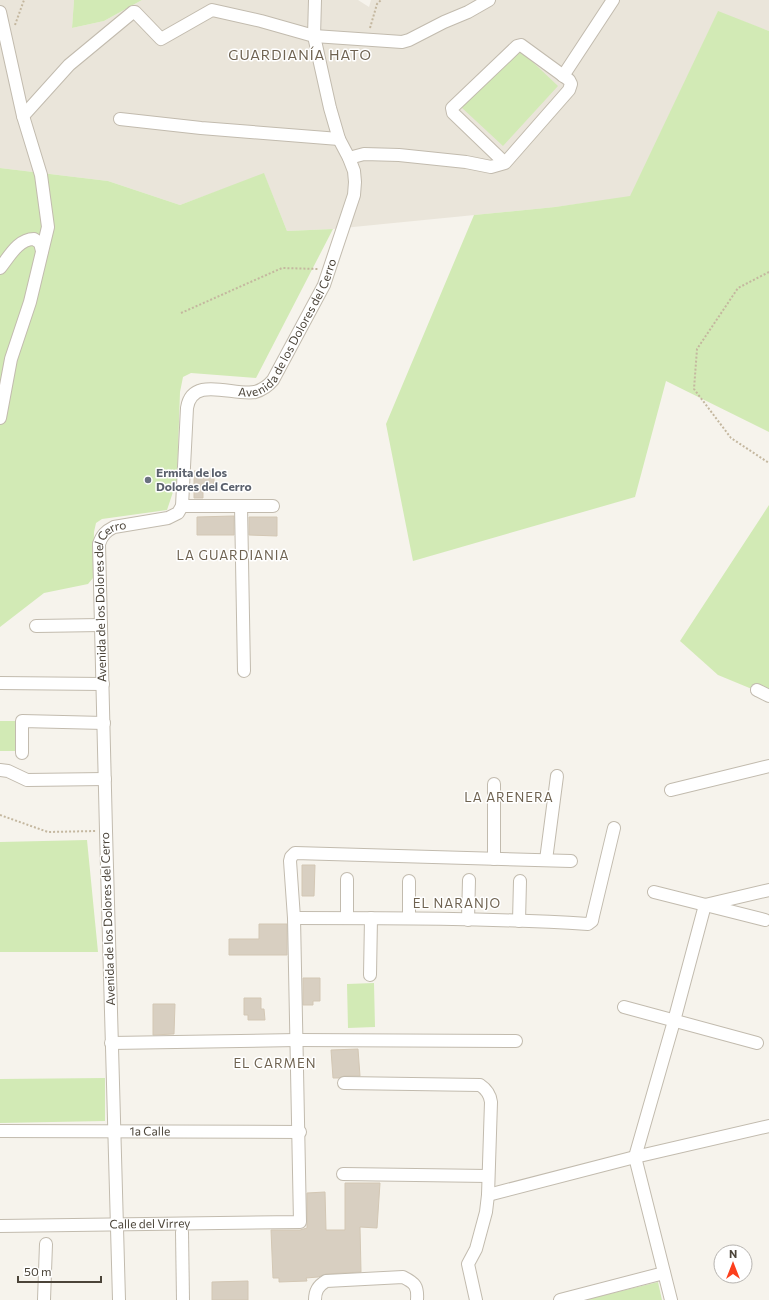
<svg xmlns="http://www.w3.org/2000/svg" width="769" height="1300" font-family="Commissioner,sans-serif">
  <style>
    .residential { fill: #eae5da }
    .green { fill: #d2eab5 }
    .building { fill: #d8cfc1; stroke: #d3c7b4 }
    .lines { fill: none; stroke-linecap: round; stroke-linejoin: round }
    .minor-casing { stroke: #c2bbae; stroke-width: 14 }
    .path { stroke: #c4b79f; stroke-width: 2; stroke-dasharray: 2 2; stroke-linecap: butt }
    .minor { stroke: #fff; stroke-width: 12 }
    .worship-dot { fill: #6b7280; stroke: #fff; stroke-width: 1.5 }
    .labels { text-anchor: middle; stroke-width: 3; stroke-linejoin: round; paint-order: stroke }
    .street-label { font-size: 12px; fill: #4b4439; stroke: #fff }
    .worship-label { font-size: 12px; font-weight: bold; fill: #5b616d; stroke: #fff; text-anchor: start }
    .neighbourhood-label { font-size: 13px; letter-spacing: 1px; fill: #6e6250; stroke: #fff }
    .quarter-label { font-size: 14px; letter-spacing: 1px; fill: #6e6250; stroke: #fff }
  </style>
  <rect width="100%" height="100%" fill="#f6f3ec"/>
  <path class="residential" d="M 0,0 L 74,0 L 72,28 L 104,21 L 142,0 L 358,0 L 369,7 L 371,0 L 769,0 L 769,31 L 718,12 L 630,197 L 555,207 L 333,229 L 287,231 L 264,174 L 180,205 L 108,181 L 0,168 Z"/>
  <path class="green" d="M 74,0 L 142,0 L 104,21 L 72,28 Z
    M 718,11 L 769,31 L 769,432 L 666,381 L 635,497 L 413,561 L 386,424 L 474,215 L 555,207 L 630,196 Z
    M 518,48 L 558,86 L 503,146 L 461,107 Z
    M 0,168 L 108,181 L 180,205 L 264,173 L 287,231 L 333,229 L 256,378 L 191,373 L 183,377 L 180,392 L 177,480 L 167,510 L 102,519 L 96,523 L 94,532 L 93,578 L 88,584 L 44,593 L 0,627 Z
    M 769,505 L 769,696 L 718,675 L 680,641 Z
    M 0,721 L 18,721 L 19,751 L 0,751 Z
    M 87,840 L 98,952 L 0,952 L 0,842 Z
    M 374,983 L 375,1027 L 348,1028 L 347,984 Z
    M 105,1078 L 105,1121 L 0,1123 L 0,1079 Z
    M 658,1282 L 662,1300 L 584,1300 Z"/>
  <path class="building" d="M 194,471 L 214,471 L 214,485 L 203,485 L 203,498 L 194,498 Z
    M 234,516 L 234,535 L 197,535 L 197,517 Z
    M 249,517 L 277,517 L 277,536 L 249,535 Z
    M 302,865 L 315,865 L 314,896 L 302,896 Z
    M 259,924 L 287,924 L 287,955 L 229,955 L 229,939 L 259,939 Z
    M 303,978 L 320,978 L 320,1001 L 313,1001 L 313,1005 L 303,1005 Z
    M 244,998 L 261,998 L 261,1009 L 264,1009 L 265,1020 L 248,1020 L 248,1015 L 244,1015 Z
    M 153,1004 L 175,1004 L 174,1034 L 153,1035 Z
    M 358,1049 L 360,1076 L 344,1076 L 339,1078 L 333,1078 L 331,1050 Z
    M 345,1183 L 380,1183 L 377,1228 L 360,1227 L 361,1272 L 326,1274 L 318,1277 L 306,1278 L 307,1281 L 279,1282 L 279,1278 L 273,1278 L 271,1230 L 300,1230 L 307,1228 L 307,1193 L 325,1192 L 326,1230 L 345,1230 Z
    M 248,1281 L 248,1300 L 212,1300 L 212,1282 Z"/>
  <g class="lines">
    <defs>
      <g id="minor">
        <path d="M 0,12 L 23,116 L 41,175 L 48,227 L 30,302 L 11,359 L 0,418"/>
        <path d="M 563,76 L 613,0"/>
        <path d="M 23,116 L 69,65 L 133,12 L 135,12 L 161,39 L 212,10 L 261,21 L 314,36 L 402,42 L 409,40 L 444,22 L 468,12 L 489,0"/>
        <path d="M 120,119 L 201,128 L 339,139"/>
        <path d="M 349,158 L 364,154 L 399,155 L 466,162 L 491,167 L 505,163 L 569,90 L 571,84 L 569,80 L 521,45 L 517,46 L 452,108 L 453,113 L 505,163"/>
        <path d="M 0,268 C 9,257 18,239 34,239 L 40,243 L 42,251"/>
        <path d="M 182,506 L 273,506"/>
        <path d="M 241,506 L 244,671"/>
        <path d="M 36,626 L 101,625"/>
        <path d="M 0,683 L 103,684"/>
        <path d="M 757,690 L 769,696"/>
        <path d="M 22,753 L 22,721 L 104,723"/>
        <path d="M 0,770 L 8,771 L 27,780 L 105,779"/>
        <path d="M 494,784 L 494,859"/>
        <path d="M 671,790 L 769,766"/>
        <path d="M 546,860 L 557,776"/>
        <path d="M 347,879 L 347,918"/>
        <path d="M 409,881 L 409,918"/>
        <path d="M 654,892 L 765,920"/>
        <path d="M 294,918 C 392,918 490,918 588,924 L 592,921 L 593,916 L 614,828"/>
        <path d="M 468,920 L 469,880"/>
        <path d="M 519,921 L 520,881"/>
        <path d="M 370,975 L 371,918"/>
        <path d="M 624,1007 L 757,1043"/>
        <path d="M 111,1043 L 297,1040 L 516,1041"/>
        <path d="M 344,1083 L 480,1085 C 486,1089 490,1094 491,1102 L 488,1195 L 486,1212 L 476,1249 L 468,1264 L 476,1300"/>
        <path id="s1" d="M 0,1131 L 300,1132"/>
        <path d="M 343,1174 L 488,1176"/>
        <path d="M 488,1195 L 635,1157 L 769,1126"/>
        <path id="s2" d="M 0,1226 L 300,1222 L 294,918 L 290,861 L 291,857 L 295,853 L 571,861"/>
        <path d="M 182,1232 L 183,1300"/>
        <path d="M 44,1300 L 46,1244"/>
        <path id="s3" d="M 119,1300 L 106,831 L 99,544 C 102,535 106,531 114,527 L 168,518 L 178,513 L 182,506 L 187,408 C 192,375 233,396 255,392 C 262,390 268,386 273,380 L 324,285 L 354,195 L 355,182 L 354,171 L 349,158 L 339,139 L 330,108 L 314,36 L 315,0"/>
        <path d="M 315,1300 C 315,1291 318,1286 326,1281 L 403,1277 C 415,1283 418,1286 417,1300"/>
        <path d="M 560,1300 L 664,1273"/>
        <path d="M 671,1300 L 635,1157 L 674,1021 L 705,905 L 769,890"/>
      </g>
    </defs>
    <use href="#minor" class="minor-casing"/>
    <path class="path" d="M 15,25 L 24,0
      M 370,28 L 377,4 L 381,0
      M 769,272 L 738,288 L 697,349 L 694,389 L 731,438 L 769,463
      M 181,313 L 282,268 L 318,269
      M 0,815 L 48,832 L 96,831"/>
    <use href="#minor" class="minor"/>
  </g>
  <circle class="worship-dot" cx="148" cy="480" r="4"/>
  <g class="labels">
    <g class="street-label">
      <text dy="4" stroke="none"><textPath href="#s3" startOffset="1100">Avenida de los Dolores del Cerro</textPath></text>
      <text dy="4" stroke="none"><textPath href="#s3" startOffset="705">Avenida de los Dolores del Cerro</textPath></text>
      <text transform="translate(108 919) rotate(-92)" y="4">Avenida de los Dolores del Cerro</text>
      <text dy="4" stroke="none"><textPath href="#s1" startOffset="150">1a Calle</textPath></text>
      <text dy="4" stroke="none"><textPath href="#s2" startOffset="150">Calle del Virrey</textPath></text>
    </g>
    <g class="worship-label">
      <text x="156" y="477">Ermita de los<tspan x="156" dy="14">Dolores del Cerro</tspan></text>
    </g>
    <g class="neighbourhood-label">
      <text x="233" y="560">LA GUARDIANIA</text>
      <text x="509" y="802">LA ARENERA</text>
      <text x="457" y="908">EL NARANJO</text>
      <text x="275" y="1068">EL CARMEN</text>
    </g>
    <g class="quarter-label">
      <text x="300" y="60">GUARDIANÍA HATO</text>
    </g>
  </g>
  <g transform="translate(733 1264)"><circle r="19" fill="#ffffff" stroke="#b7b4b0"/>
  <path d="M0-3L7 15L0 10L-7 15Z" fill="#fc3f1d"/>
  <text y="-6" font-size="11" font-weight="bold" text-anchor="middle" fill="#4b4439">N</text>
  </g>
  <path d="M18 1276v6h83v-6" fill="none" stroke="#4b4439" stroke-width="2"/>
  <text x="24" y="1276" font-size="12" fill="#4b4439" stroke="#ffffff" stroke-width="3" paint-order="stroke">50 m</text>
</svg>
